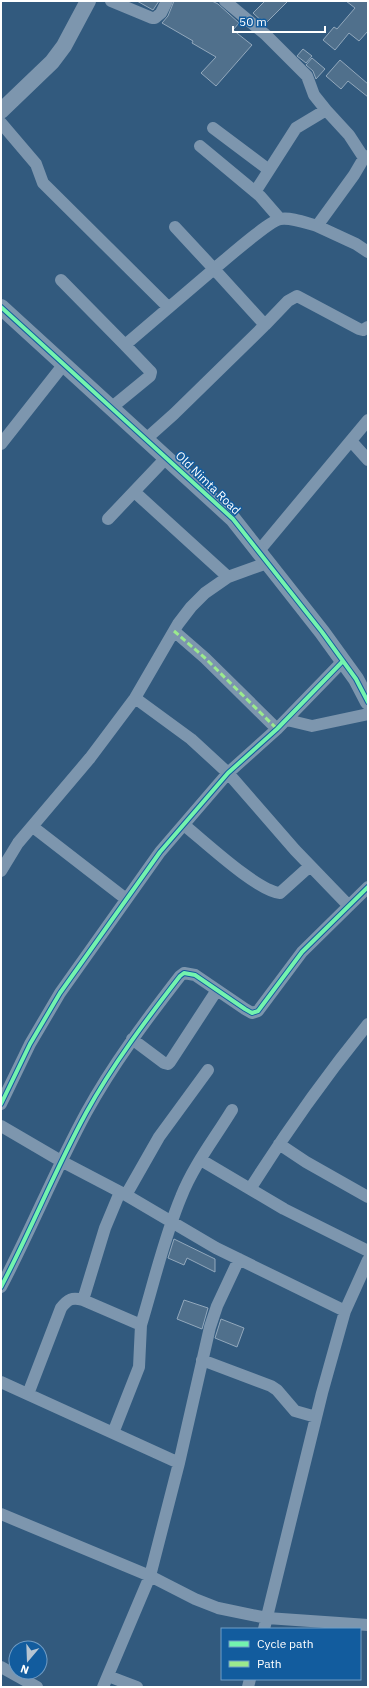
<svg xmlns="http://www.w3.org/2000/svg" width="369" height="1688" font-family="'IBM Plex Sans',sans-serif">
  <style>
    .building { fill: #50708c; stroke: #92a8bc }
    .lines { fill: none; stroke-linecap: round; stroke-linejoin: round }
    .minor { stroke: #7d96ae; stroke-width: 12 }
    .tertiary { stroke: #7d96ae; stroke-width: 16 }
    .quiet { stroke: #9bea8d; stroke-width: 3; stroke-dasharray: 6 3; stroke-linecap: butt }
    .cycleway-casing { stroke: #125c9e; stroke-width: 6 }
    .cycleway { stroke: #73f3ae; stroke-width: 4 }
    .labels { text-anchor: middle; stroke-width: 3; stroke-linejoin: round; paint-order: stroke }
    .street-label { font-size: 12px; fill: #fff; stroke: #125c9e }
  </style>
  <rect width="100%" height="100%" fill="#325a7e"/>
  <path class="building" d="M 137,1 L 159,1 L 153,10 Z
    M 174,1 L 212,1 L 218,4 L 239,23 L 233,30 L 252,45 L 216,86 L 201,73 L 216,57 L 192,43 L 193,41 L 162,23 L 168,16 Z
    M 265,1 L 288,1 L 265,24 L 253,13 Z
    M 346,1 L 368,1 L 368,31 L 359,41 L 349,33 L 335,50 L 323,40 L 334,27 L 337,29 L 355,8 Z
    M 303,49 L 312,56 L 306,63 L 297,56 Z
    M 312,58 L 325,69 L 316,79 L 313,71 L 306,65 Z
    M 340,60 L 368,84 L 368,97 L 348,81 L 341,89 L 326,76 Z
    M 174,1239 L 215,1259 L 215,1272 L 187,1258 L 184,1265 L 168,1258 Z
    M 184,1300 L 208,1308 L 202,1329 L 177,1319 Z
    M 221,1319 L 244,1328 L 237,1347 L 215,1338 Z"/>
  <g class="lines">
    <path class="minor" d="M 111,1 L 152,18 L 155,18 L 161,13 L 167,1
      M 225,1 L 266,35 L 307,76 L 314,95 L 326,110 L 296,128 L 255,192
      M 326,110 L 349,135 L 364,158
      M 1,123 L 36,164 L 43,183 L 168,307
      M 213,128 L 269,170
      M 200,146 L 260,196 L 280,219
      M 317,226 L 356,244 L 368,252
      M 61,280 L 125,345
      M 265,325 L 288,301 L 297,296 L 359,329 L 363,330 L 368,327
      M 111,408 L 150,376 L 151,372 L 149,370 L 125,345 L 214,269 L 175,227
      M 146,439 L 174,414 L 265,325 L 214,269 C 225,260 269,221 280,219 C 291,217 306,223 317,226 L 354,175 L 364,158 L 368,156
      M 351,441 L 368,460
      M 1,444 L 64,364
      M 139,496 L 228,577
      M 108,519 L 167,457
      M 258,552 L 368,420
      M 174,631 L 205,658 L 277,729
      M 135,698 L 191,739 L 228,773 L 295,850 L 349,906
      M 287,720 L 312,726 L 368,714
      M 184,825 C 204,841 257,891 280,893 L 310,866
      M 33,827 L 126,899
      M 1,871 L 18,843 L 90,758 L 135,698 L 178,624 L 191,607 L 205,593 L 228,577 L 267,563
      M 132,1039 L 164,1063 L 168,1064 L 170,1062 L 217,990
      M 1,1104 L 30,1044 L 60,993 L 160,852 L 228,773 L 277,729 L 343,661
      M 1,1126 L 61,1161 L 126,1195 L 216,1248 L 345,1311
      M 279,1144 L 306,1162 L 368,1197
      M 201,1160 L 284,1209 L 368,1251
      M 250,1189 C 286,1132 325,1077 368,1024
      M 120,1192 L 105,1228 L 83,1300 L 141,1325 C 154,1282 164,1238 181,1197 C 193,1166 215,1138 232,1110
      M 126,1195 L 159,1137 L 208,1070
      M 1,1287 C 31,1230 55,1170 86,1113 C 113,1064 146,1020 180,976 L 184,973 L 195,975 L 245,1009 L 252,1013 L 258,1011 L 302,952 L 368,887
      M 202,1360 L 271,1386 L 277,1390 L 295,1411 L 316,1417
      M 1,1382 L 179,1463
      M 28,1394 L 61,1308 C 68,1299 72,1297 83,1300
      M 113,1433 L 139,1367 L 141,1325
      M 1,1514 L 150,1576 L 195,1599 L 218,1608 L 267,1618 L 368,1625
      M 264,1629 L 322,1393 L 345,1311 L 368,1260
      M 1,1667 L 37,1687
      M 108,1676 L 137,1687
      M 103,1687 L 150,1576 L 179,1463 L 210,1327 L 217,1306 L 239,1259
      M 248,1687 L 250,1679"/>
    <path class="tertiary" d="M 1,111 L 52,62 L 64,46 L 88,1
      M 1,307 L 233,519 L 322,632 L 356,679 L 368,702"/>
    <path class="quiet" d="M 174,631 L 205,658 L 277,729"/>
    <defs>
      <path id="cycleway" d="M 1,307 L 233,519 L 322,632 L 356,679 L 368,702
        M 1,1104 L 30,1044 L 60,993 L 160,852 L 228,773 L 277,729 L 343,661
        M 1,1287 C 31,1230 55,1170 86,1113 C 113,1064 146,1020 180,976 L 184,973 L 195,975 L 245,1009 L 252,1013 L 258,1011 L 302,952 L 368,887"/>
    </defs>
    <use href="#cycleway" class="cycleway-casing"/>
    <use href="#cycleway" class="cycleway"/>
  </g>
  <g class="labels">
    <g class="street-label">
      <text transform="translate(208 483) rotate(44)" y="4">Old Nimta Road</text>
    </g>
  </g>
  <rect width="369" height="1688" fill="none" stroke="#ffffff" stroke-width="4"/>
  <rect x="221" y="1628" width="140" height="52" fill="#125c9e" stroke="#719dc5"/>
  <rect x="229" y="1641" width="20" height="6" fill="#73f3ae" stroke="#719dc5"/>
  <text x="257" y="1648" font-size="12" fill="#ffffff">Cycle path</text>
  <rect x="229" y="1661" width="20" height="6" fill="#9bea8d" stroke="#719dc5"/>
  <text x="257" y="1668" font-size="12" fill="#ffffff">Path</text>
  <g transform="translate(28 1660) rotate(199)"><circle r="19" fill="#125c9e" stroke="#719dc5"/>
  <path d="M0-3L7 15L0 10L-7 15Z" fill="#b7c5d2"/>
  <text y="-6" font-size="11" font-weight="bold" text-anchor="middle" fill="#ffffff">N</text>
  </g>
  <path d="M233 26v6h92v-6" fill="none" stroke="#ffffff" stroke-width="2"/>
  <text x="239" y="26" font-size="12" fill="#ffffff" stroke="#125c9e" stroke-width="3" paint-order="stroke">50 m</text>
</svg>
